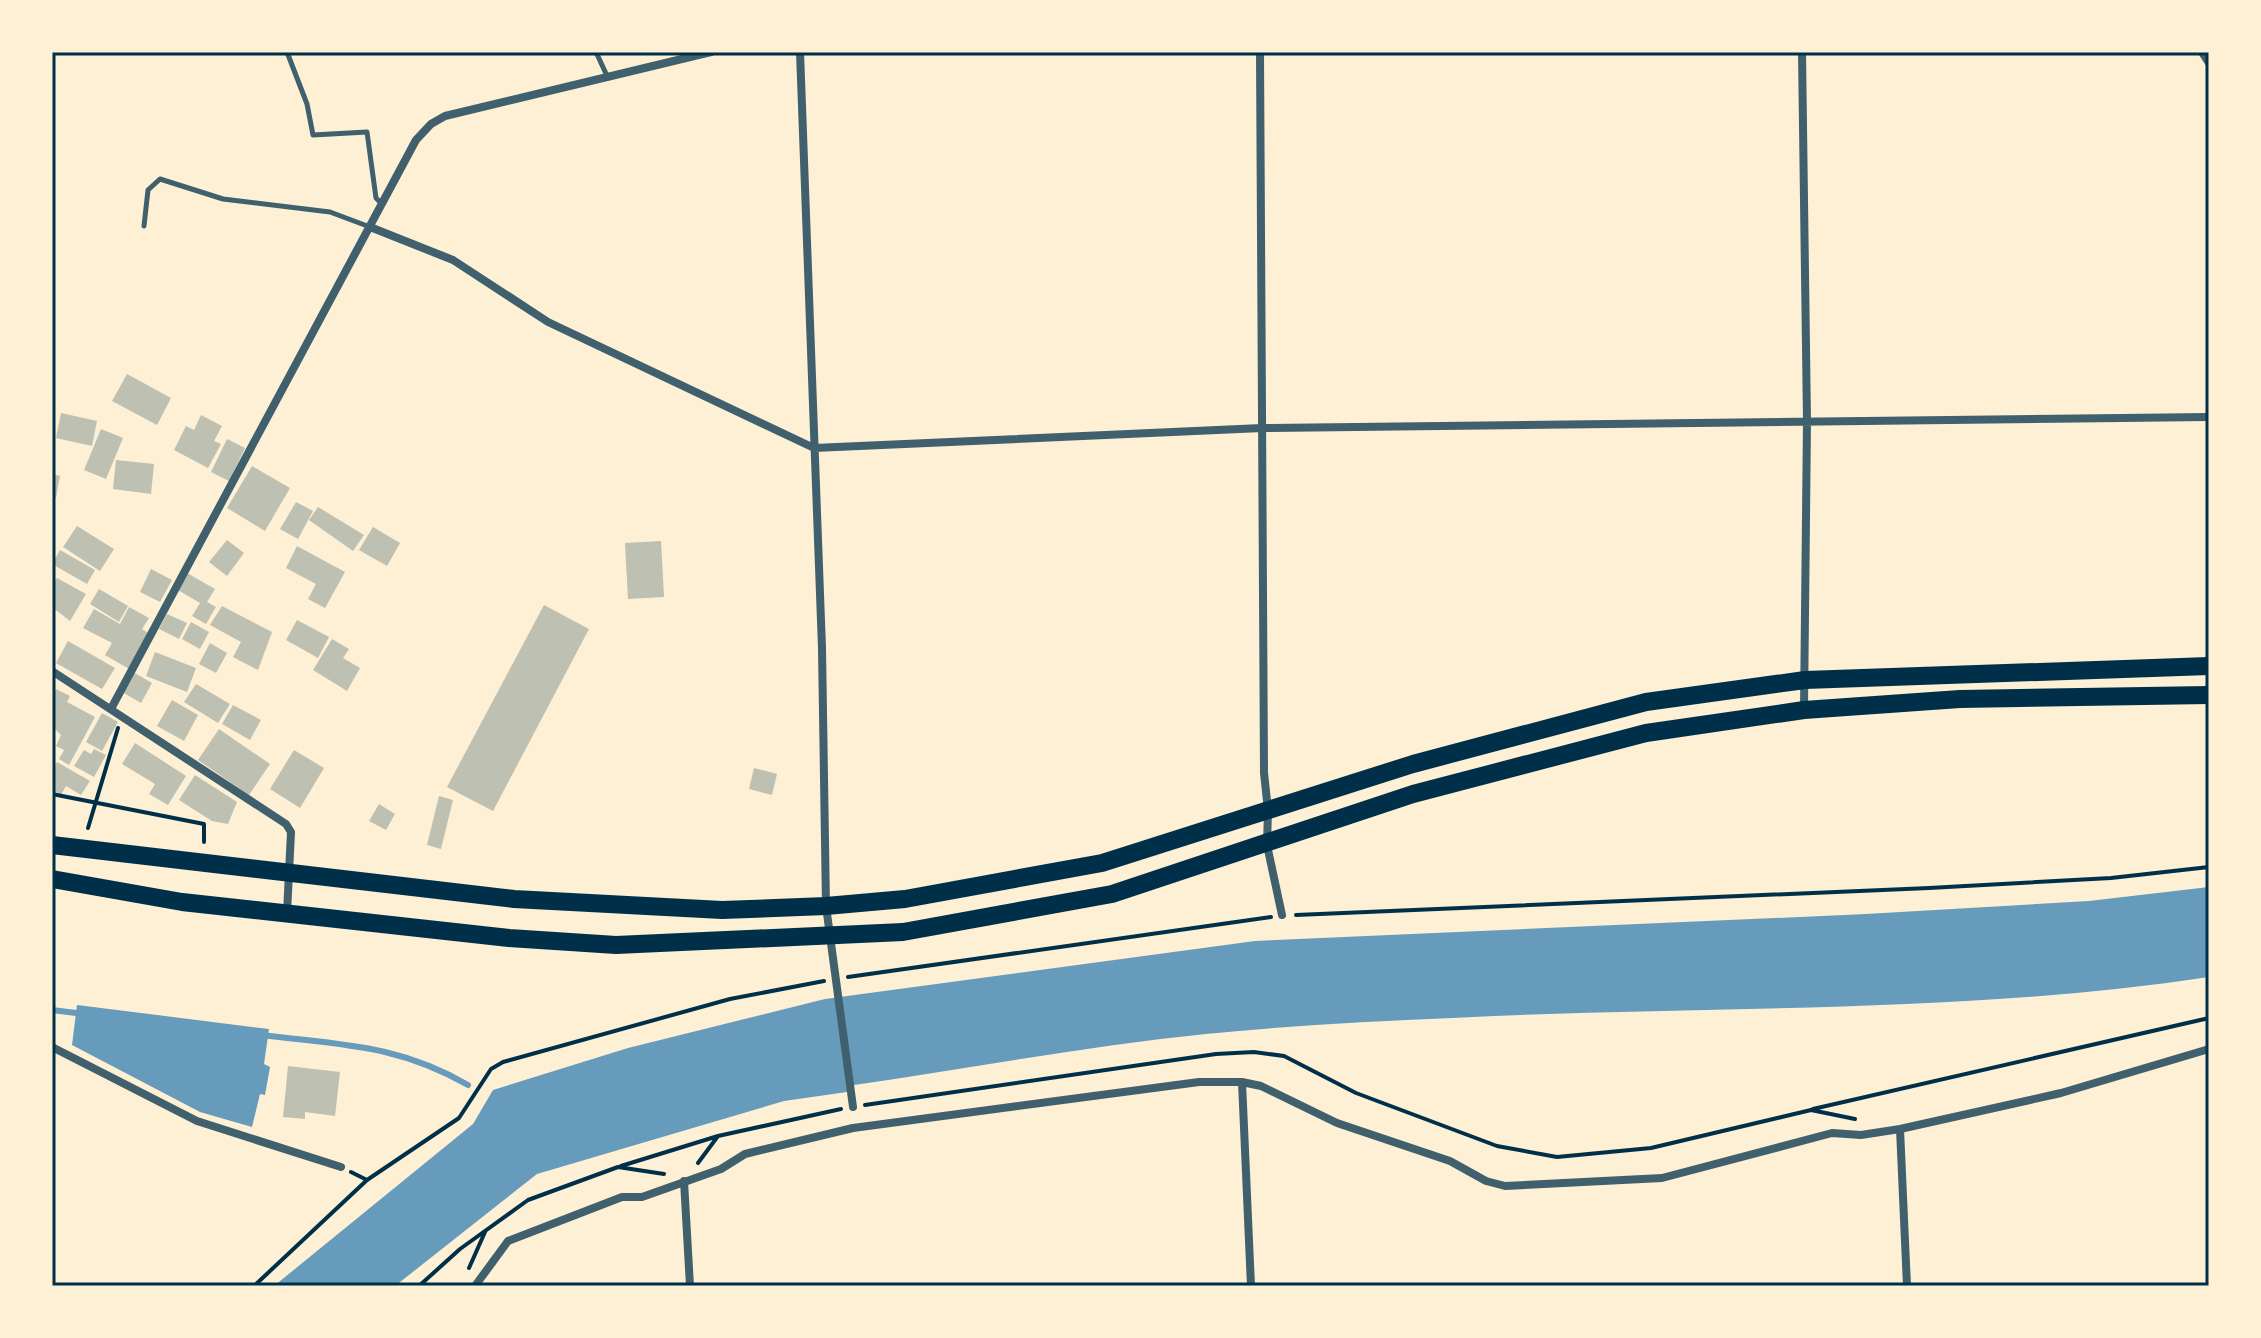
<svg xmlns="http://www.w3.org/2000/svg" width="2261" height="1338" font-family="'Fira Sans Condensed',sans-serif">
<rect width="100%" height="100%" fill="#fdf0d5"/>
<path fill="#669bbc" d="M 2209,887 L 2209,977 C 1958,1015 1705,1005 1452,1018 C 1370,1021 1288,1026 1206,1034 C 1089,1046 971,1068 854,1085 L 847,1092 L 784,1101 L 537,1174 L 395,1286 L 274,1286 L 473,1124 L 493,1090 L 628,1048 L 825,999 L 1255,941 L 1866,914 L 2089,901 Z
M 77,1005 L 269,1029 L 264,1064 L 270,1067 L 265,1095 L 260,1094 L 252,1127 L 200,1112 L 72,1045 Z"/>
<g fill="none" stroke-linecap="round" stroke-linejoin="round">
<path stroke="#669bbc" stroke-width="6" d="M 52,1010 L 84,1014
M 262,1035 C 341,1045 397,1044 468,1085"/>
</g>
<path fill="#bec0b2" d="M 127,374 L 171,398 L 157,425 L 112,401 Z
M 61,413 L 97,421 L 92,446 L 56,438 Z
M 201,415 L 222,426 L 214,441 L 221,444 L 208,468 L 174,450 L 186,426 L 194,430 Z
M 101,429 L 123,438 L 106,479 L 84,470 Z
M 227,439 L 245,448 L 229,481 L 211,472 Z
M 116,460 L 154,464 L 151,494 L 113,489 Z
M 252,466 L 290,488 L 265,531 L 227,508 Z
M 52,474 L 60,476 L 56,498 L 52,497 Z
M 296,502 L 313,511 L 298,539 L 280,529 Z
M 318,507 L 364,535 L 353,551 L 309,520 Z
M 77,526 L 114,549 L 100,571 L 63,547 Z
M 373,527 L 400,543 L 387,566 L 359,550 Z
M 227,540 L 244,553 L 227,576 L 209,562 Z
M 661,541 L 664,597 L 628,599 L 625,543 Z
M 297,546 L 345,572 L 325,608 L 308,599 L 316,584 L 286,568 Z
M 60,550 L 95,570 L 87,584 L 52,564 Z
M 151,569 L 172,580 L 160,602 L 140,592 Z
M 187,573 L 215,589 L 207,602 L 216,607 L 206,624 L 192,616 L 200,603 L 178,590 Z
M 57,578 L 86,594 L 70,621 L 52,607 L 52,585 Z
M 99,589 L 128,606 L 119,622 L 90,604 Z
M 544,605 L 589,629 L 493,811 L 447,787 Z
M 222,606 L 272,632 L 258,670 L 233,657 L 241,642 L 210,625 Z
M 129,607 L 149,618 L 142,629 L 148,633 L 129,669 L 105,655 L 112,643 L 83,628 L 94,609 L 120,624 Z
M 167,614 L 187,623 L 179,639 L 159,629 Z
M 297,620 L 329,637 L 318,658 L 286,640 Z
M 191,622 L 209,632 L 200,649 L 182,639 Z
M 332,639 L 349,649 L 343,658 L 360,668 L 347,691 L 313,670 Z
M 68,641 L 115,668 L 102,689 L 56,663 Z
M 210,643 L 227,653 L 216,673 L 199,664 Z
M 155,652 L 196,668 L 187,692 L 146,676 Z
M 133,672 L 152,683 L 141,703 L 122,692 Z
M 196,684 L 230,704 L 218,723 L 184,702 Z
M 56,689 L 70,696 L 67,702 L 95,717 L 69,765 L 59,759 L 64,750 L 56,746 L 61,735 L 52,726 L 52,697 Z
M 172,700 L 198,715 L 184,741 L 157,726 Z
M 233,705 L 261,720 L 250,740 L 222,724 Z
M 102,713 L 118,722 L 102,751 L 86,742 Z
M 219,729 L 270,764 L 249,795 L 198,760 Z
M 135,743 L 186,776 L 168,805 L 149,794 L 155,784 L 122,764 Z
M 94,749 L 106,755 L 94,777 L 74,766 L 84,750 L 91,754 Z
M 294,750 L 324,768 L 300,808 L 270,789 Z
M 57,762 L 90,781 L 81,795 L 66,786 L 61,795 L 52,789 L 52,771 Z
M 754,768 L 777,774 L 772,795 L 749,789 Z
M 195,775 L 237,802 L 228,824 L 212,821 L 179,800 Z
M 439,796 L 453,800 L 441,849 L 427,845 Z
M 379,804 L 395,814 L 386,830 L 369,821 Z
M 288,1066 L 340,1072 L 335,1116 L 305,1112 L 305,1119 L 283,1117 Z"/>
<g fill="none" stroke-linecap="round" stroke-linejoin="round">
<path stroke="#003049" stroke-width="4" d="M 52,794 L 204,824 L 204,842
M 88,828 L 118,728
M 1296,915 L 1929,888 L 2111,878 L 2209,867
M 848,977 L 1271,917
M 865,1105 L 1216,1054 L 1254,1052 L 1284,1056 L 1356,1093 L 1497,1146 L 1557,1157 L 1651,1148 L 1811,1110 L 1855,1119
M 1813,1109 L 2209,1018
M 698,1163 L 718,1136 L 841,1109
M 621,1166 L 718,1136
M 351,1172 L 367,1180
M 469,1268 L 485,1232
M 254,1286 L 367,1180 L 459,1118 L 491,1069 L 503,1062 L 730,999 L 824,981
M 419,1286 L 460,1249 L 528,1200 L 618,1167 L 664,1174"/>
<path stroke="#3f606c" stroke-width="5" d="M 287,52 L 307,104 L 313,135 L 367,132 L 376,198 L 381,203
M 596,52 L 608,78
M 144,226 L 148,190 L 160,179 L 223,199 L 330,212 L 370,227"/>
<path stroke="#3f606c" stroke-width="8" d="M 800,52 L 822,648 L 826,906 L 853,1107
M 1260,52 L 1264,773 L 1268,810 L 1267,845 L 1282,915
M 1802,52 L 1807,421 L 1804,710
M 2202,52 L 2209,63
M 370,227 L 453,260 L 548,322 L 814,448 L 1262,428 L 2209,417
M 52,671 L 286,824 L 291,832 L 287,913
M 112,707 L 416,140 L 431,124 L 445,116 L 711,52
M 52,1047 L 197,1121 L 341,1167
M 1242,1082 L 1251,1286
M 1900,1129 L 1907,1286
M 684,1181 L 690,1286
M 475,1286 L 508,1241 L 622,1197 L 642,1197 L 721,1169 L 745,1154 L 853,1128 L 1199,1082 L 1242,1082 L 1261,1086 L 1337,1123 L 1450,1161 L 1486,1181 L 1505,1186 L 1662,1178 L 1832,1133 L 1861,1135 L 1900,1129 L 2061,1093 L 2209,1049"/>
<path stroke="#003049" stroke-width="18" d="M 52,845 L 514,899 L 722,910 L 826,906 L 905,899 L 1102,863 L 1413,764 L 1646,702 L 1805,680 L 2209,666
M 52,879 L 182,902 L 509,938 L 616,945 L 903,932 L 1112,894 L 1413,794 L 1646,733 L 1804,710 L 1960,699 L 2209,695"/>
</g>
<rect width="2261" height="1338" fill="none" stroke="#fdf0d5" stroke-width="108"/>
<rect x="54" y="54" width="2153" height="1230" fill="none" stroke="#003049" stroke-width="3"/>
</svg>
